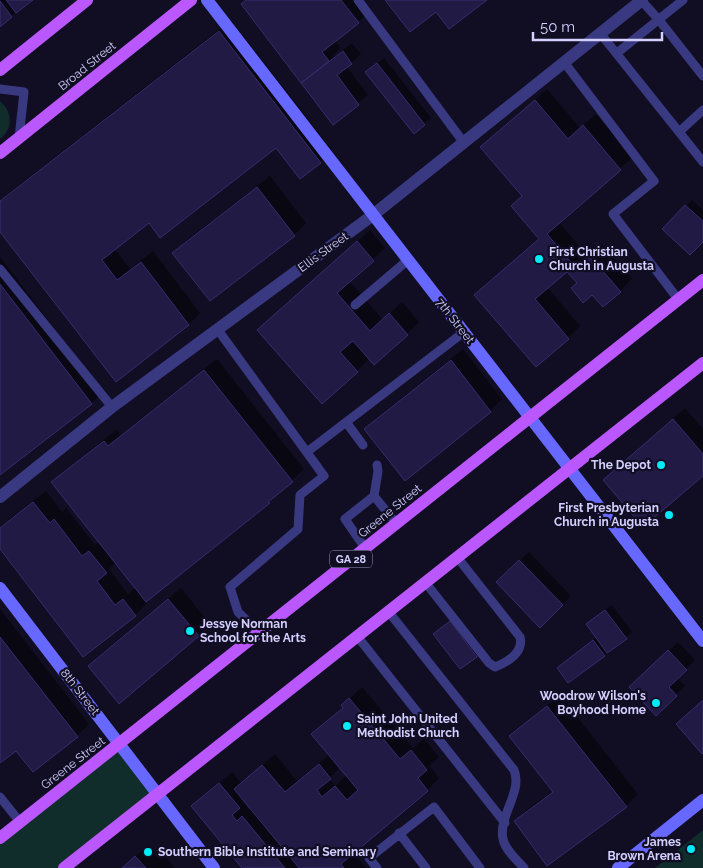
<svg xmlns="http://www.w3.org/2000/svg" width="703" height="868" font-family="Raleway,sans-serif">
<rect width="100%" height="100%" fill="#110e23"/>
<path fill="#112d2b" d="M 0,101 C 13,112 13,129 0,139 Z
M 119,743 L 157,794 L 64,868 L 0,868 L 0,838 Z
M 703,830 L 703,868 L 655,868 Z"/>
<path fill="#0007" fill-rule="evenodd" d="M 0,0 L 31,0 L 0,25 Z
M 247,0 L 362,0 L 370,10 L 358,22 L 335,40 L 340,48 L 333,56 L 334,57 L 352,43 L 361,54 L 347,67 L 368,95 L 334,123 L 301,81 Z
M 231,20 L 332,150 L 320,162 L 276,146 L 149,221 L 114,248 L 130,269 L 153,251 L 200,313 L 189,324 L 0,230 L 0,200 Z
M 384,58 L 431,118 L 414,132 L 373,67 Z
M 547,89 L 580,128 L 596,114 L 633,157 L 559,222 L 588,256 L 602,244 L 632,279 L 620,291 L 593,294 L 578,282 L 567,270 L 547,287 L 580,326 L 568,338 L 476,295 L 540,238 L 523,195 L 482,147 Z
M 270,176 L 306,223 L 294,235 L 174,253 L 186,241 Z
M 692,200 L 703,210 L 703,240 L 664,229 Z
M 370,230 L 385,248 L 349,281 L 383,320 L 402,302 L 419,322 L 407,334 L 374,363 L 370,358 L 357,371 L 259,330 Z
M 0,257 L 103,392 L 91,404 L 0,474 Z
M 463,349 L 502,399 L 490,411 L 405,479 L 366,429 L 378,417 Z
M 217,359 L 304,469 L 269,502 L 145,601 L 147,603 L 135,615 L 84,655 L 0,547 L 0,527 L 46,491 L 62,512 L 66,508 L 95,545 L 100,541 L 53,482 L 65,471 L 116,430 L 121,435 ZM 116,562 L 136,587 L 128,594 L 109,569 Z
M 685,408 L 703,429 L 703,474 L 604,480 Z
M 529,552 L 571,596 L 540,626 L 497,582 Z
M 181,588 L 210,624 L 198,636 L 89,666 L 101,654 Z
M 612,605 L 632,632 L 604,655 L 558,668 L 597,637 L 593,619 Z
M 0,609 L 89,724 L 77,736 L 33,771 L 16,749 L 0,762 Z
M 456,616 L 482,650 L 476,656 L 441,628 Z
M 678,642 L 695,660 L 677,678 L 685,686 L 656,714 L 640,678 Z
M 362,687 L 413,748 L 424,739 L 439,757 L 429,766 L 439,778 L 427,790 L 353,852 L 366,868 L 244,868 L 193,806 L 232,772 L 241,783 L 275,754 L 297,781 L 330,754 L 313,734 L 344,707 L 342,705 ZM 341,767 L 347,775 L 335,786 L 329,778 ZM 243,799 L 251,808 L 249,810 L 242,800 Z
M 560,695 L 638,794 L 626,806 L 548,864 L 515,821 L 527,809 L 554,790 L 511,736 L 523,725 Z
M 148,845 L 160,859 L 164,855 L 175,868 L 123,868 Z"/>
<path fill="#211a44" stroke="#372c70" d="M 6,0 L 33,0 L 16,13 Z
M 246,0 L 341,0 L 359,23 L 322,52 L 329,61 L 301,83 L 241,4 Z
M 385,0 L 487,0 L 449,29 L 436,12 L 410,32 Z
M 0,1 L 12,17 L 0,27 Z
M 219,31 L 321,163 L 300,179 L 276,148 L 160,238 L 149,223 L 102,260 L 117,280 L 141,262 L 189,325 L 116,382 L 0,232 L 0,201 Z
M 343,51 L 352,64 L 337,75 L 359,105 L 333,125 L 301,83 Z
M 377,63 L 425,125 L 414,134 L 365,72 Z
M 535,100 L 568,139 L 583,125 L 621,170 L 547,234 L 575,267 L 589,255 L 621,292 L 603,307 L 592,295 L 583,303 L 571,288 L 577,283 L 567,272 L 535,299 L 569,339 L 536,367 L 474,295 L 539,239 L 511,206 L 522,196 L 480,147 Z
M 257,187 L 295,236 L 210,301 L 172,253 Z
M 685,205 L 703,221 L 703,242 L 690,255 L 662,229 Z
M 357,241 L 374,261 L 337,293 L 370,331 L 389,313 L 408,335 L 374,365 L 353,341 L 340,352 L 358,372 L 322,404 L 257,330 Z
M 0,284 L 92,404 L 0,475 Z
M 451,360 L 491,412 L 405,481 L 364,429 Z
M 204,370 L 293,482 L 268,502 L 270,503 L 146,602 L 51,482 L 104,441 L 108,446 Z
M 673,419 L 703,454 L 703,476 L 643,527 L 603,480 Z
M 33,502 L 50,523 L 54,519 L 82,556 L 89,551 L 107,573 L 97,581 L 115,605 L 123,599 L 136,616 L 83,657 L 0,549 L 0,528 Z
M 519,560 L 563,605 L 540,628 L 496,582 Z
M 168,599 L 199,636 L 119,704 L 88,666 Z
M 605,610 L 627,639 L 607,653 L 586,624 Z
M 450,621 L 477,657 L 460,669 L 433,634 Z
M 0,637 L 78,737 L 33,772 L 16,751 L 0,763 Z
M 593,640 L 605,656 L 568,683 L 557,668 Z
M 668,650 L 687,670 L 669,687 L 677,696 L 656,716 L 629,687 Z
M 349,698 L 400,759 L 411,750 L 427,770 L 418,778 L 428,791 L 341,864 L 344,868 L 299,868 L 234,789 L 262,765 L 285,792 L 319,764 L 331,779 L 317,790 L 322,797 L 335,786 L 347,800 L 358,790 L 311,734 L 343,708 L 341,705 Z
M 703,700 L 703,753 L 702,754 L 676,724 Z
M 547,706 L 627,807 L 547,866 L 514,821 L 553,792 L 509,736 Z
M 219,783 L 240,808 L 232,815 L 237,821 L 242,816 L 285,868 L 242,868 L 191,806 Z
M 135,856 L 146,868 L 122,868 Z"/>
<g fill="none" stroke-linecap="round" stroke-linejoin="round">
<path stroke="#393982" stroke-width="9" d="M 358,0 L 464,143
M 641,0 L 659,20 L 703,76
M 600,33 L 703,162
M 617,53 L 683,0
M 564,62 L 654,181 L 613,214 L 678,299
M 0,89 L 24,92 L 19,138
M 679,132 L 703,110
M 0,269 L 112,407
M 355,305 L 408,260
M 218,330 L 324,476 L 300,495 L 298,529 L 230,587 L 238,612 L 259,632
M 346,422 L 363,445
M 307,452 L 464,332
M 374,496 L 396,523
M 365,548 L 345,519 L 374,496 L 378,471 L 377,465
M 425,582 L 489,663 L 495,667 C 508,662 524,652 520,637 L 457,557
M 388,611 L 514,770 C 523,792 498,816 503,839 C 505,850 517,860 524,868
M 357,636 L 505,823
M 0,797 L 20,822
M 399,833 L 426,868
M 377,868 L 369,858 L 434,807 L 480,868"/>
<path stroke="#393982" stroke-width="12" d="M 0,497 L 112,407 L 373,215 L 642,0"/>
<path stroke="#6768ff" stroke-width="12" d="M 207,0 L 703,641
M 0,588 L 214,868
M 618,868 L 703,800"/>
<path stroke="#ba57ff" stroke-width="12" d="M 0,70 L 87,0
M 0,153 L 191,0
M 0,838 L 703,280
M 64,868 L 703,363"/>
</g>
<g fill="#00eafa" stroke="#110e23" stroke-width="2">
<circle cx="539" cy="259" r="5"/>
<circle cx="661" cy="465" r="5"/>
<circle cx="669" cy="515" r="5"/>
<circle cx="190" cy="631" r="5"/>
<circle cx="656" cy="703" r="5"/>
<circle cx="347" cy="726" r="5"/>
<circle cx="691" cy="849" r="5"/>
<circle cx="148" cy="852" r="5"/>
</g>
<g text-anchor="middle" stroke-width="4.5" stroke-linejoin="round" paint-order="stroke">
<rect fill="#110e23" stroke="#9996bd" stroke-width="1" x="330" y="550.5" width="42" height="17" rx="4"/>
<g font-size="11" font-weight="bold" fill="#d3d0ff">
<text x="351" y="563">GA 28</text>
</g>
<g font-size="12" fill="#d3d0ff" stroke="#110e23">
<text transform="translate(87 66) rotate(-39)" y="4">Broad Street</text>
<text transform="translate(323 252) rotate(-36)" y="4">Ellis Street</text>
<text transform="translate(455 321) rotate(52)" y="4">7th Street</text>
<text transform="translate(390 511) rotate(-39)" y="4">Greene Street</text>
<text transform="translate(80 692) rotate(52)" y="4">8th Street</text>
<text transform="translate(73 763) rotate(-38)" y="4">Greene Street</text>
</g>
<g font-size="12" font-weight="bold" fill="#d3d0ff" stroke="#110e23" text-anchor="start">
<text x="549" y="256">First Christian<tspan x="549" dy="14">Church in Augusta</tspan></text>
<text x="651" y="469" text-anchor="end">The Depot</text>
<text x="659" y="512" text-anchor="end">First Presbyterian<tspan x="659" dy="14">Church in Augusta</tspan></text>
<text x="200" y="628">Jessye Norman<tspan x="200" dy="14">School for the Arts</tspan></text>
<text x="646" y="700" text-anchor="end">Woodrow Wilson's<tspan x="646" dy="14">Boyhood Home</tspan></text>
<text x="357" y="723">Saint John United<tspan x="357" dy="14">Methodist Church</tspan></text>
<text x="681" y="846" text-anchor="end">James<tspan x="681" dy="14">Brown Arena</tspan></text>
<text x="158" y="856">Southern Bible Institute and Seminary</text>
</g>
</g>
<path d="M533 32v8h129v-8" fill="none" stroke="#d3d0ff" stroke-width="2.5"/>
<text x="540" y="32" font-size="15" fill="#d3d0ff" stroke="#110e23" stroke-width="4" paint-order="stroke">50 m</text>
</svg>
